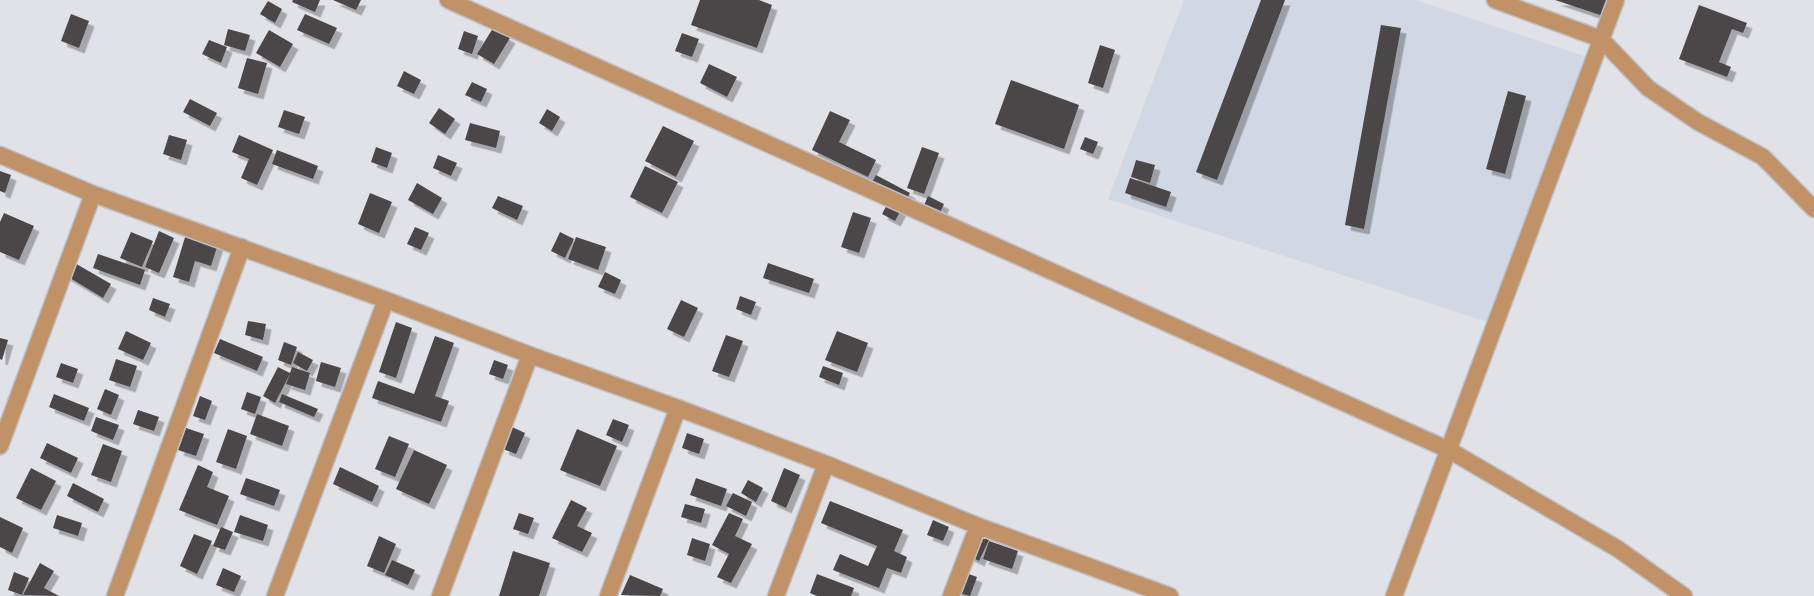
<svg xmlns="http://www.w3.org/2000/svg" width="1814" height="596" font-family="'Work Sans',sans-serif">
<defs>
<filter id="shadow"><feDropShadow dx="5.5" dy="5.5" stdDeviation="0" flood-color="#0004"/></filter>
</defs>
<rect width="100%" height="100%" fill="#e0e2e8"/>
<path fill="#d2d7e4" d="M 1184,0 L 1415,0 L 1587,57 L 1494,324 L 1108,199 Z"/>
<path fill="#4c4749" filter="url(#shadow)" d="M 293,0 L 320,0 L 315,12 L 292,2 Z
M 333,0 L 361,0 L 356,10 Z
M 700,0 L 759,0 L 772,5 L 757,48 L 691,25 Z
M 1261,0 L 1285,0 L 1217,180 L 1196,172 Z
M 1555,0 L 1611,0 L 1606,17 Z
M 268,1 L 282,9 L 275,23 L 260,14 Z
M 1699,5 L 1747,23 L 1743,33 L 1732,29 L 1719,62 L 1731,67 L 1727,77 L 1679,59 Z
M 71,14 L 89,21 L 79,48 L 61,41 Z
M 305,14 L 337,28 L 329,44 L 297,30 Z
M 1381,25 L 1401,28 L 1364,229 L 1345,225 Z
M 493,28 L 510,38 L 494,64 L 477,54 Z
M 228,29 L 250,35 L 245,51 L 224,45 Z
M 269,30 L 293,44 L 280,67 L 256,53 Z
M 464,31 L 478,36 L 472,54 L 458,49 Z
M 682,33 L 699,39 L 692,57 L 675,51 Z
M 209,40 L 227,47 L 221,63 L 202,54 Z
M 1100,45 L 1115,50 L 1103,88 L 1088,83 Z
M 247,58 L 267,63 L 258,94 L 238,88 Z
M 709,64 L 737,77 L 727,97 L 700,83 Z
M 404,71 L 421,80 L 414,94 L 397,86 Z
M 1011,80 L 1079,105 L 1064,149 L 995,124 Z
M 472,82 L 487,89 L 481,102 L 465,95 Z
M 1508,91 L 1526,96 L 1505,174 L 1486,169 Z
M 190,99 L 217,113 L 210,126 L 183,112 Z
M 439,108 L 455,119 L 445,134 L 429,123 Z
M 547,109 L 560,117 L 552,131 L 539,123 Z
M 284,110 L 305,117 L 299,134 L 278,127 Z
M 830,111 L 850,120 L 839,142 L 876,160 L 868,177 L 812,150 Z
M 470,123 L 500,131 L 496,148 L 465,140 Z
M 663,126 L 694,141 L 676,177 L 645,161 Z
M 169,135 L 187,140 L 181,160 L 163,154 Z
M 239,135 L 273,150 L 257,185 L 241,178 L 249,159 L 232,152 Z
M 1085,137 L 1098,142 L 1093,154 L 1080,149 Z
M 376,147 L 392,153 L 387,168 L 371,162 Z
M 922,147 L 939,153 L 924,194 L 907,188 Z
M 277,150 L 318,166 L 313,179 L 272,164 Z
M 438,155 L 457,163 L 451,176 L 433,168 Z
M 1136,160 L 1155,165 L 1150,183 L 1131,177 Z
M 645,166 L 678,182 L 662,213 L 630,197 Z
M 0,171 L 11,175 L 5,193 L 0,191 Z
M 876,175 L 910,193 L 895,221 L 882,214 L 889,201 L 868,190 Z
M 1130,178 L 1171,192 L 1166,207 L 1125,193 Z
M 417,183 L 442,198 L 433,214 L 408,200 Z
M 370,193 L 392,202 L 379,233 L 358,224 Z
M 498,196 L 523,206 L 517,220 L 492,208 Z
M 928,196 L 944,204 L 938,217 L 922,210 Z
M 853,212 L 871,218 L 859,253 L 841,247 Z
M 4,213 L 34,226 L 19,260 L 0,252 L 0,222 Z
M 415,227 L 429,233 L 421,250 L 407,244 Z
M 159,231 L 174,238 L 159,273 L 145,267 Z
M 131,232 L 153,241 L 142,267 L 120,258 Z
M 560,232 L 574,239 L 565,258 L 551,251 Z
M 186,234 L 218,244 L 211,266 L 195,261 L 189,282 L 173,277 Z
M 576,237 L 606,247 L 598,270 L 568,259 Z
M 98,254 L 145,270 L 140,285 L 93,268 Z
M 73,262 L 111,284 L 103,298 L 65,275 Z
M 768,263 L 814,279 L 809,293 L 763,278 Z
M 605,272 L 621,280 L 615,294 L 598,287 Z
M 740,296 L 756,302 L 751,315 L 736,309 Z
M 153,298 L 170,304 L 165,317 L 149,310 Z
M 681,300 L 698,308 L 684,337 L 667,329 Z
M 248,321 L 266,324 L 263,340 L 245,335 Z
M 396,322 L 412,328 L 396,378 L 379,372 Z
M 126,331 L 151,343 L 143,360 L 118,349 Z
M 837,331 L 868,343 L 857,372 L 825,360 Z
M 726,335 L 743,341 L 729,377 L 712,371 Z
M 435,336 L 454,343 L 435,396 L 449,401 L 441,422 L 372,398 L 378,381 L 414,394 Z
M 0,338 L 8,340 L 2,360 L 0,359 Z
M 220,339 L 263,357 L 257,371 L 214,353 Z
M 284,342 L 297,347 L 291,365 L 278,360 Z
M 298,352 L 313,360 L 307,371 L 293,363 Z
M 116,359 L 137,366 L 130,387 L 109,380 Z
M 494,360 L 508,365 L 503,379 L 489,374 Z
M 321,362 L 341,368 L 335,387 L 316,381 Z
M 61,363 L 78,369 L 73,383 L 56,377 Z
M 823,366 L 843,373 L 839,385 L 819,377 Z
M 278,367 L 290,373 L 292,367 L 310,373 L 305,390 L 286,384 L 290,374 L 275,403 L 263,396 Z
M 105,389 L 119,395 L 111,415 L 97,409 Z
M 247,392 L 261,397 L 255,414 L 241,409 Z
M 54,394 L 89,408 L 84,421 L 49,407 Z
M 282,394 L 318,409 L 314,417 L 279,402 Z
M 200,396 L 212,401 L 205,420 L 193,416 Z
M 138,410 L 159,417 L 154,431 L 133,424 Z
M 257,414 L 289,426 L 282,446 L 250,434 Z
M 96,417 L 119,425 L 113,440 L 91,431 Z
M 613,419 L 629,425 L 622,442 L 606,435 Z
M 512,427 L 525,433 L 516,454 L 503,449 Z
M 186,428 L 204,434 L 196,456 L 178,450 Z
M 228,429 L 247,436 L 236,469 L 216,462 Z
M 577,429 L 617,446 L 600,486 L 560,470 Z
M 687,433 L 704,439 L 699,454 L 682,448 Z
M 389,436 L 409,444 L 395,477 L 375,469 Z
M 47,443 L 78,458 L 71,473 L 40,458 Z
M 103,444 L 122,451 L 111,482 L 91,475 Z
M 414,450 L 447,465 L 429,504 L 396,489 Z
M 198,465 L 213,472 L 207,487 L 229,496 L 217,525 L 179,510 Z
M 340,467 L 379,486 L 372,502 L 333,484 Z
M 31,468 L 56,481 L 41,510 L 16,498 Z
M 784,468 L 800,475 L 786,508 L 771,501 Z
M 246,478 L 280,490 L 274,506 L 240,494 Z
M 696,478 L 727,489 L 721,506 L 690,495 Z
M 748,480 L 763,488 L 756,502 L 741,493 Z
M 73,483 L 104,499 L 98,512 L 67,496 Z
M 733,493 L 752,502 L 746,516 L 726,506 Z
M 571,500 L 587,508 L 577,526 L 592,533 L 582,552 L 552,538 Z
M 830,501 L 903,530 L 894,551 L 907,557 L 901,573 L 887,568 L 879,588 L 833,570 L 840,554 L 868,566 L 877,546 L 821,523 Z
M 685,504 L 705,509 L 701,523 L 681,517 Z
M 519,513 L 534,518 L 528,534 L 513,529 Z
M 729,513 L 743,519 L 735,536 L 752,544 L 731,583 L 717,577 L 729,554 L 712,545 Z
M 57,515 L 82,523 L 78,536 L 53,528 Z
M 240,515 L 268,525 L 263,541 L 234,532 Z
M 0,517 L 23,528 L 12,553 L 0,547 Z
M 933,520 L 949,527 L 943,541 L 927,535 Z
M 221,527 L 233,532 L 225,550 L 213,546 Z
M 194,534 L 212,541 L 197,574 L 180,566 Z
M 976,534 L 989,540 L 979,561 L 967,555 Z
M 379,536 L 396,544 L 384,573 L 367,566 Z
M 692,538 L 710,544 L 705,561 L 687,555 Z
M 989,541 L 1018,551 L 1012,569 L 983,559 Z
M 513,551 L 550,563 L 539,596 L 499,596 Z
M 392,560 L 415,570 L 408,585 L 385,575 Z
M 40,563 L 54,571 L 44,588 L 59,596 L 23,595 Z
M 223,568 L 241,576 L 234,592 L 216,585 Z
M 14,572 L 29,578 L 22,595 L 8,590 Z
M 963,572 L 977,577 L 970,596 L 954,592 Z
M 817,574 L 854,588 L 851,596 L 817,596 L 810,593 Z
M 630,575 L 663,589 L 660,596 L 621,595 Z"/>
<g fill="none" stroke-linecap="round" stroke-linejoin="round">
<g stroke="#bebfc5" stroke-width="19">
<path id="minor" d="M 448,0 L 1449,450 L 1618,549 L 1684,596
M 1495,0 L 1601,39 L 1648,88 L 1698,122 L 1763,157 L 1814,209
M 0,155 L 93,194 L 386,300 L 530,355 L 678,408 L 826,464 L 978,526 L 1170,596
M 0,446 L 93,194
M 115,596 L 242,247
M 275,596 L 386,300
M 440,596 L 530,355
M 608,596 L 678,408
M 776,596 L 826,464
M 951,596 L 978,526
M 1394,596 L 1616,0"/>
</g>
<use href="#minor" stroke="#c19267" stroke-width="16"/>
</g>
</svg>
